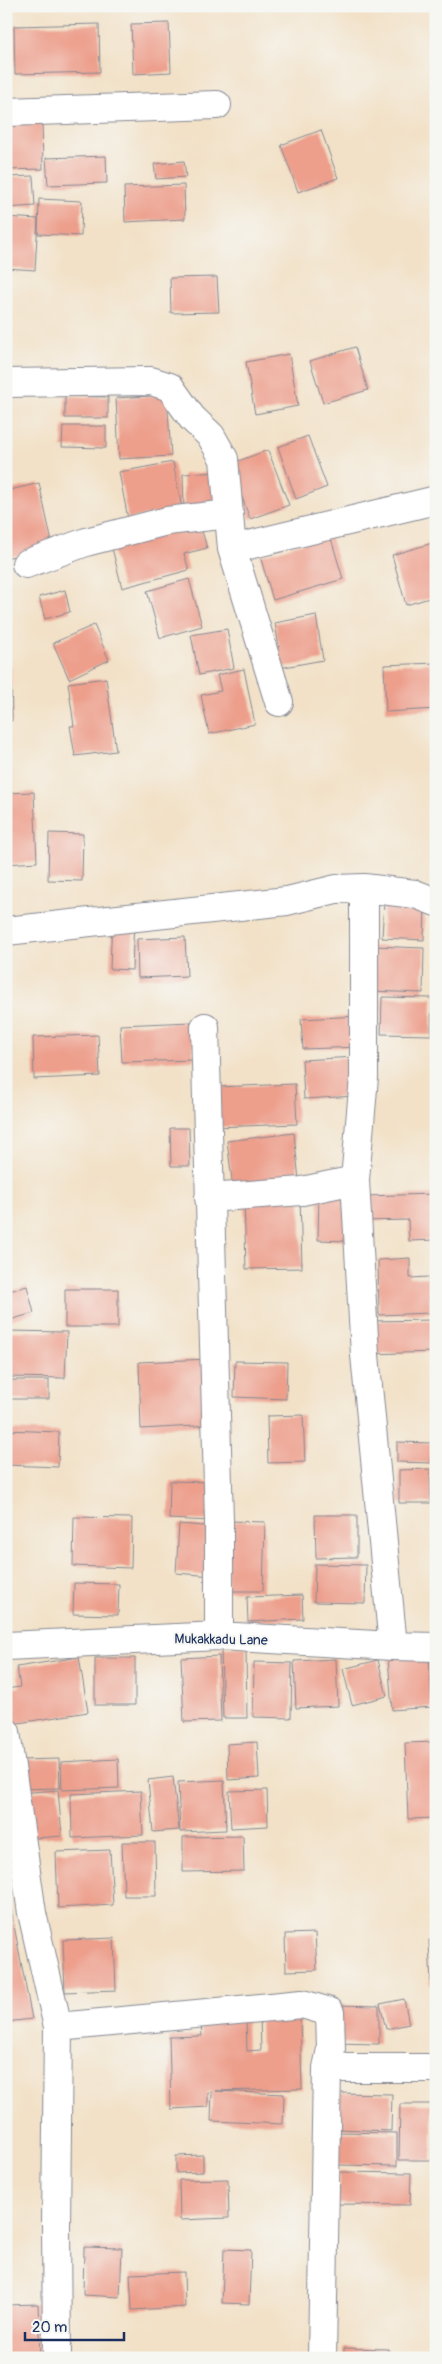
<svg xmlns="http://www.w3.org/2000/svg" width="442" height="2364" font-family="Pangolin,sans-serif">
<rect width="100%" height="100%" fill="#f6f6f2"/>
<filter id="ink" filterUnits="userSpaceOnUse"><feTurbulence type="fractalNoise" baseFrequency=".02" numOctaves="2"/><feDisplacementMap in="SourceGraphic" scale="10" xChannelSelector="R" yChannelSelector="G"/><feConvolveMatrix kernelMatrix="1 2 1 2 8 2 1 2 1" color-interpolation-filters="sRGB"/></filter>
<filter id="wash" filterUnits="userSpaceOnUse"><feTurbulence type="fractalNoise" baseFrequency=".0096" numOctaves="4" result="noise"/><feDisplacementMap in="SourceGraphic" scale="20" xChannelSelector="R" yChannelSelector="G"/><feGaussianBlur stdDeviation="1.12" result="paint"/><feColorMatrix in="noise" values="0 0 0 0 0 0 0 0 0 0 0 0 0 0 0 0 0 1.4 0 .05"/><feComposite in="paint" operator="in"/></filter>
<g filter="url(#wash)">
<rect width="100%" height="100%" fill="#f2e1c7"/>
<g id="blocks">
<path fill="#ed9f8c" d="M 169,23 L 171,72 L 133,74 L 131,24 Z
M 99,24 L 100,72 L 15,74 L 14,26 Z
M 42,117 L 43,169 L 6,170 L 6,118 Z
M 321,130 L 338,178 L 298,192 L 281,145 Z
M 106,156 L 107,183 L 48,185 L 46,158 Z
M 184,161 L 186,177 L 156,179 L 154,164 Z
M 33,176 L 35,206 L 6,208 L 6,177 Z
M 184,185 L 185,219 L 125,222 L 124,187 Z
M 39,199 L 82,201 L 81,236 L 38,234 Z
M 6,217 L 38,219 L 35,270 L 6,268 Z
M 217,277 L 219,312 L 171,313 L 170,278 Z
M 355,347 L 368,390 L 323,403 L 310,361 Z
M 289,354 L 298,406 L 255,414 L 246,362 Z
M 167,395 L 171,456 L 119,459 L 116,398 Z
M 65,396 L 108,397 L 108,418 L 65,418 Z
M 63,426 L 106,426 L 106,448 L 62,447 Z
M 308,436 L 327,487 L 296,499 L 278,447 Z
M 268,450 L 289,505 L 250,519 L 230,464 Z
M 173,462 L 182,508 L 128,519 L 119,472 Z
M 220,472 L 222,508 L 184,509 L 183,474 Z
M 39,483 L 53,547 L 6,558 L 6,491 Z
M 200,524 L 207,548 L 184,554 L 189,570 L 122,588 L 112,548 Z
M 330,535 L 343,579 L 273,600 L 260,556 Z
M 436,542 L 436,596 L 406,605 L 392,555 Z
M 189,579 L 202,626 L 160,638 L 147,591 Z
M 65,590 L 70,612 L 45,619 L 39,597 Z
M 316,615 L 323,660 L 268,670 L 264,650 L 279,647 L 275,623 Z
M 94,625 L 109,660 L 69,679 L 53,643 Z
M 227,629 L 234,668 L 199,675 L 191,635 Z
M 436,663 L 436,709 L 386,712 L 384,665 Z
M 6,667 L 11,667 L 12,721 L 6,721 Z
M 244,669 L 255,724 L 209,734 L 201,695 L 221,691 L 217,675 Z
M 106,678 L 116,751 L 75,756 L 70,726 L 74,726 L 68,683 Z
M 34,792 L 37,862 L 6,864 L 6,793 Z
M 49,833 L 83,834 L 82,881 L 48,880 Z
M 384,901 L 425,903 L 424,940 L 382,938 Z
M 112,917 L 134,919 L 132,970 L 110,969 Z
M 185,937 L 187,976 L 138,978 L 137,939 Z
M 373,946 L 424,948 L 423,993 L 371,991 Z
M 382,997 L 432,998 L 431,1035 L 381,1034 Z
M 359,1016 L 360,1047 L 303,1049 L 301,1019 Z
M 192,1022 L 194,1060 L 122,1062 L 120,1025 Z
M 98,1035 L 100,1076 L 34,1079 L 33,1037 Z
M 355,1057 L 356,1096 L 304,1099 L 302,1060 Z
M 295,1084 L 297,1124 L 216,1127 L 215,1087 Z
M 170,1128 L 189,1128 L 190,1166 L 171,1166 Z
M 294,1133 L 300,1189 L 234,1196 L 227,1141 Z
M 319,1192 L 348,1193 L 347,1241 L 318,1240 Z
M 436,1194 L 436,1240 L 409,1241 L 408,1220 L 362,1221 L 362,1196 Z
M 300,1196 L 302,1268 L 246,1269 L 244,1197 Z
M 410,1258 L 410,1278 L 429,1277 L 430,1313 L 379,1315 L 378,1260 Z
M 27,1286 L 34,1313 L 6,1321 L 6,1292 Z
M 65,1289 L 118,1289 L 118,1327 L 65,1327 Z
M 434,1320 L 435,1352 L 370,1354 L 369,1321 Z
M 6,1331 L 67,1332 L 65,1378 L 6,1377 Z
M 209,1359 L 212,1425 L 141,1429 L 139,1362 Z
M 235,1361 L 287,1362 L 286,1399 L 234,1397 Z
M 6,1380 L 49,1380 L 49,1399 L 6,1399 Z
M 303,1415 L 305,1462 L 268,1463 L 267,1416 Z
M 6,1430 L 59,1432 L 58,1467 L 6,1465 Z
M 397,1442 L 432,1443 L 431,1463 L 397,1462 Z
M 430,1469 L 431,1503 L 399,1503 L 399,1470 Z
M 170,1481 L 211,1482 L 210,1521 L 169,1519 Z
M 315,1515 L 357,1515 L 357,1557 L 316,1558 Z
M 74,1517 L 132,1518 L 131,1568 L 73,1566 Z
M 229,1521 L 265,1522 L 263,1591 L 227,1591 Z
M 179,1524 L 216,1527 L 213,1576 L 176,1573 Z
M 315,1564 L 366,1565 L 365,1603 L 314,1602 Z
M 74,1583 L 119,1584 L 118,1615 L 73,1614 Z
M 302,1595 L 303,1619 L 248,1622 L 247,1597 Z
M 246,1647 L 247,1718 L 223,1718 L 221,1648 Z
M 429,1655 L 432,1707 L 392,1710 L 388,1658 Z
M 219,1656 L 221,1721 L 184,1722 L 181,1658 Z
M 79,1657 L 88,1712 L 6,1725 L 6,1689 L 20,1687 L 17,1667 Z
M 95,1658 L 135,1658 L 135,1705 L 95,1705 Z
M 336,1659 L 338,1706 L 296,1708 L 294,1661 Z
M 378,1660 L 387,1696 L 352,1705 L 343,1669 Z
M 254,1662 L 292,1663 L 291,1718 L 253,1717 Z
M 257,1742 L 259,1778 L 228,1780 L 227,1744 Z
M 436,1742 L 436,1818 L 408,1819 L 405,1743 Z
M 59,1759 L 60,1788 L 18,1789 L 17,1760 Z
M 118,1759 L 119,1788 L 62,1790 L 61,1762 Z
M 173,1777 L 179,1830 L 153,1832 L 148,1780 Z
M 224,1780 L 226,1830 L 180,1832 L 178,1782 Z
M 58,1790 L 62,1836 L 24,1839 L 20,1793 Z
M 267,1790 L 268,1826 L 231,1828 L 229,1791 Z
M 141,1791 L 143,1835 L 72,1838 L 71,1794 Z
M 243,1836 L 244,1871 L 183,1872 L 183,1837 Z
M 122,1842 L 155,1842 L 156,1896 L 124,1896 Z
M 110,1850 L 113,1905 L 58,1908 L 56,1852 Z
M 6,1884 L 32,2019 L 6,2022 Z
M 315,1933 L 317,1970 L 286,1971 L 285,1934 Z
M 114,1938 L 116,1990 L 65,1992 L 63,1940 Z
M 429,1940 L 436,1940 L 436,1986 L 431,1986 Z
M 404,1999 L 409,2024 L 386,2029 L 380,2004 Z
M 335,2005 L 379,2006 L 379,2044 L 334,2043 Z
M 300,2016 L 302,2089 L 216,2091 L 284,2094 L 283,2124 L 211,2121 L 212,2092 L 208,2092 L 208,2107 L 171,2109 L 169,2037 L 202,2036 L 201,2020 L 246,2019 L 247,2051 L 261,2050 L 260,2017 Z
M 338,2093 L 392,2094 L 391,2131 L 337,2129 Z
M 400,2104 L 432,2104 L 432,2160 L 399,2160 Z
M 335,2132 L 397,2133 L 397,2166 L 335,2165 Z
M 203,2155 L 203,2172 L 176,2173 L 176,2156 Z
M 339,2172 L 411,2173 L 410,2205 L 338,2204 Z
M 228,2179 L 229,2218 L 180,2220 L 179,2180 Z
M 84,2247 L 122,2248 L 120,2297 L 83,2295 Z
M 224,2249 L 251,2250 L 249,2304 L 222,2303 Z
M 184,2272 L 185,2307 L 132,2310 L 130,2274 Z
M 38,2304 L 40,2358 L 6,2358 L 6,2305 Z
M 344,2348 L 388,2349 L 388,2358 L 344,2358 Z"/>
</g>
</g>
<g filter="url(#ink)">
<use href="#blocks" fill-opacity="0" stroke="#868892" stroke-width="1"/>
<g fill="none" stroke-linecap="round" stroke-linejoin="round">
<g stroke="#868892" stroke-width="30">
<path id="minor" d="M 6,112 L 217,105
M 6,383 L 151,381 L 170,387 L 192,418 L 211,436 L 224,459 L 232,549 L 279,702
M 232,549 L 436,500
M 26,564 L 86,542 L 167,521 L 229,514
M 364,888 L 364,1077 L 355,1180 L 365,1355 L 393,1646
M 6,931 L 287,901 L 336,889 L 364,888 L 415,894 L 436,902
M 205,1027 L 219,1520 L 219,1636
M 209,1198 L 302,1191 L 355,1180
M 6,1646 L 219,1636 L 393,1646 L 436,1647
M 6,1732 L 32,1913 L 58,2027 L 56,2225 L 57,2358
M 58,2027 L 302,2004 L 330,2012 L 331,2049 L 327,2068 L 322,2358
M 327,2068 L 436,2068"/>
</g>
<use href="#minor" stroke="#fff" stroke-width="28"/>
</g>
</g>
<g text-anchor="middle" stroke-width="4" stroke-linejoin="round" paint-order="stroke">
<g font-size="14" fill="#1b2f5e" stroke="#f6f6f2">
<text transform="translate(221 1639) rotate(1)" y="5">Mukakkadu Lane</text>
</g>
</g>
<rect width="442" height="2364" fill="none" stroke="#f6f6f2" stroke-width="25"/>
<path d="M25 2332v8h99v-8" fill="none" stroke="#1b2f5e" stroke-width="2.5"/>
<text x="32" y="2332" font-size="15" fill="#1b2f5e" stroke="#f6f6f2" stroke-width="4" paint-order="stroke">20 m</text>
</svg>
